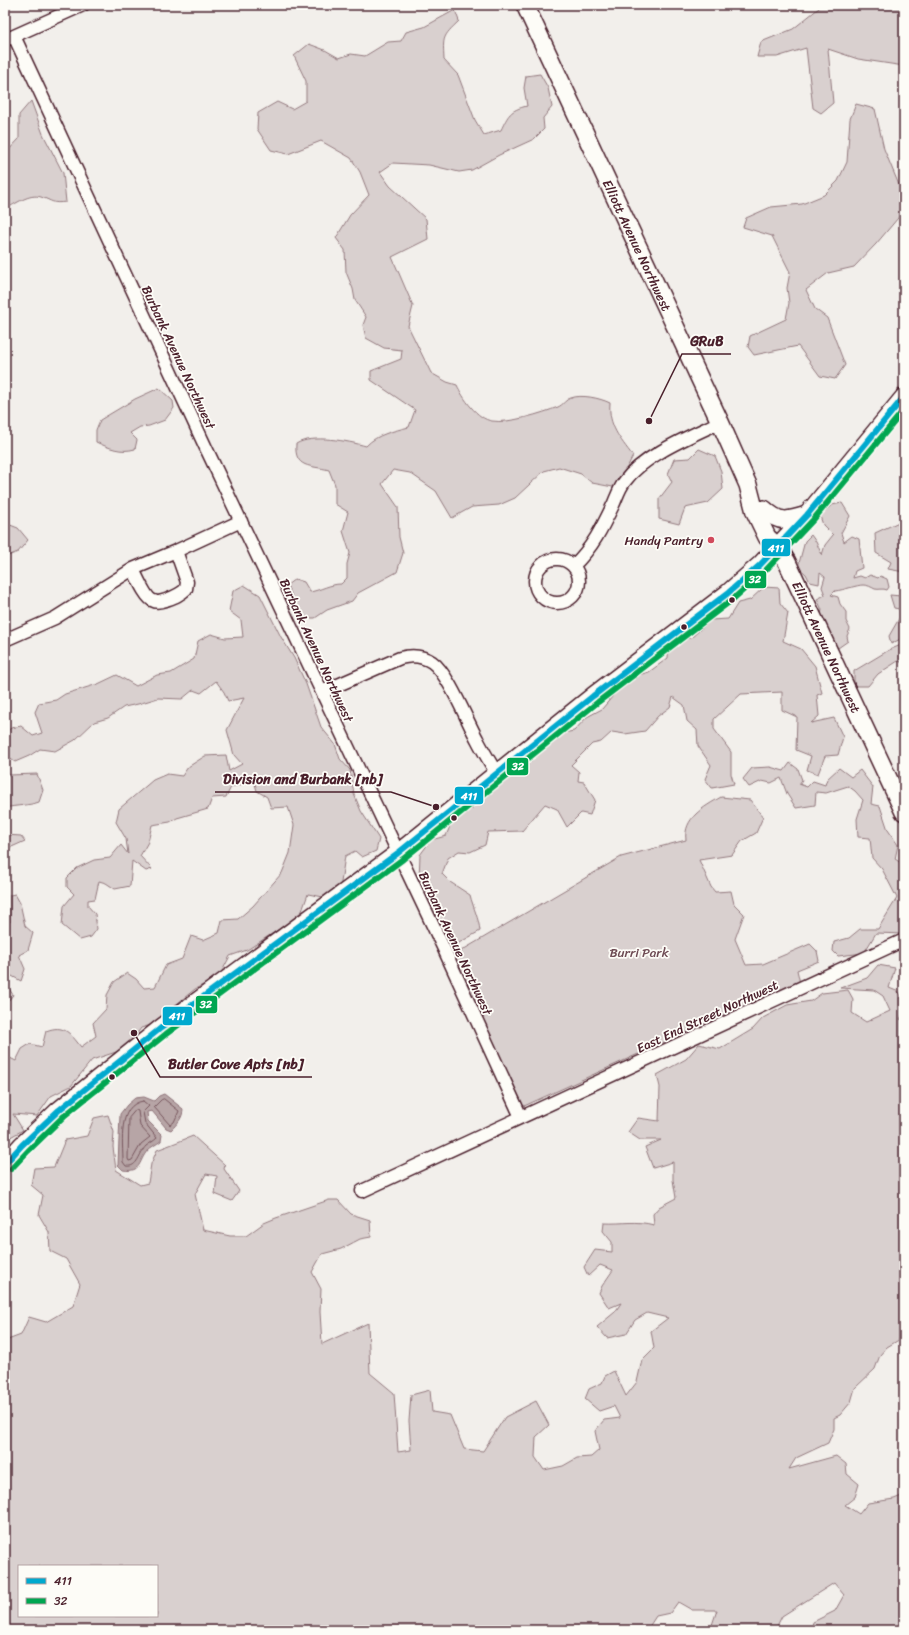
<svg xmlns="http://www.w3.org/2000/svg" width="909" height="1635" font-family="Sriracha,sans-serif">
<rect width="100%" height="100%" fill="#f2efeb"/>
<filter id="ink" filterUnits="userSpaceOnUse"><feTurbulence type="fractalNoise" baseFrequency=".025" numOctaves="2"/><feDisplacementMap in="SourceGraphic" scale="8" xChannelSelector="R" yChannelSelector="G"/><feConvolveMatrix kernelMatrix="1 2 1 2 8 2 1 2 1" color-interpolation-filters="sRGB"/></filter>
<g filter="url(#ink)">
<path fill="#d9d0cf" stroke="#92787d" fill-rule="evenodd" d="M 820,5 L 904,5 L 904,66 L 858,59 L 828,49 L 833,103 L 821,113 L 813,108 L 806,48 L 777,57 L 757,57 L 761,42 L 793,29 L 819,8 Z
M 455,10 L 459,21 C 442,37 443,37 444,60 L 458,75 L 475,120 L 484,135 L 501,130 C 508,115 510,110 527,106 L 524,88 L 526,76 L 540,74 L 548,88 L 552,107 L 543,118 L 544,129 L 534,139 L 499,155 L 472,170 L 459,172 L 429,165 L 393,163 L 380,172 L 390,186 L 426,219 L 428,239 L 392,257 L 413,306 L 408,326 L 431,373 L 447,382 L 457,385 C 463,398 477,419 492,421 C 508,424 543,413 558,407 C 563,405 566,399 571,398 C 581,394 600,398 610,403 C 608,425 620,439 633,456 L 622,477 L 613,487 L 592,483 L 581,474 L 559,467 L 544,471 L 515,498 L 499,505 L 472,507 L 452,518 L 436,491 L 410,473 L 393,470 L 382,484 L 398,507 L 399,537 L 403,553 L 397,572 L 358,593 L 352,601 L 327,610 L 315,618 L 302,618 L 292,608 L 291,594 L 287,585 L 295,579 L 304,582 L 310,592 C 321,590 330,584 341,584 L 347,578 L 347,564 L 350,553 L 343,531 L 348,512 L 335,504 L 335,485 L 329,470 C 311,465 294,469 296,444 C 312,434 348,441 366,446 C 377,434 394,431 409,427 L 415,410 L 371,380 L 371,371 L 401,359 L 402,350 L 384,348 L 366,338 L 363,325 L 366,317 L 355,300 L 353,289 L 346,272 L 345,250 L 336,238 L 350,215 L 369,195 L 360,172 L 351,158 L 321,141 L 288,154 L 271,150 L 257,129 L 258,113 L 277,102 L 292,109 L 306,101 L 306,81 L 294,56 L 309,44 L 325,50 L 339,58 L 351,54 L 365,56 L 388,42 L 401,41 L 406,32 L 424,27 Z
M 31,101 L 43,134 L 63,173 L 66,202 C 52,204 53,201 41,197 C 29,193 16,204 5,209 L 5,154 L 19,139 L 19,115 Z
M 856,104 L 875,109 L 884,149 L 904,197 L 904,207 L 898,218 L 876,244 L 854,267 L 828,273 L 806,290 L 815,309 L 827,318 L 845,365 L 835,379 L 820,376 L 798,346 L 754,355 L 748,347 L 750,336 L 786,319 L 789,303 L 787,288 L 790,272 L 772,236 L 743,227 L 746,218 L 771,207 L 802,204 L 824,195 L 838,181 L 847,162 L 850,119 Z
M 159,388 L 173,401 L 174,408 L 165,420 L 149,426 L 140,427 L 130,433 L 137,440 L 135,449 C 121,453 109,448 96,442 L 96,430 L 100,420 L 135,399 Z
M 699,449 L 715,456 L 721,471 L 723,489 L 708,503 L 685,508 L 679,524 L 659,519 L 659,499 L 672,482 L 668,474 L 674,459 L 690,458 Z
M 842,503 L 850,516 L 841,533 L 844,542 L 852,536 L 859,539 L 862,568 L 855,571 L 853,578 L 860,576 L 865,578 L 870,575 L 878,578 L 880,576 L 887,579 L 889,587 L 887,590 C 883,588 879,590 875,589 C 871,587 868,585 863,585 C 857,585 844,590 835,591 L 831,595 L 838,597 L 840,604 L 846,612 L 846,621 L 850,629 L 847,636 L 848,641 L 838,648 L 830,639 L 829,630 L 820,619 L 822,610 L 817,599 L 825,595 L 822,587 L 825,577 L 820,573 L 819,584 L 810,582 L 806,574 L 798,567 L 805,541 L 811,535 L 816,542 L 822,555 L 825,545 L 833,535 L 823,525 L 820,516 L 832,505 Z
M 901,521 L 904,523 L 904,572 L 888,569 L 891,562 L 876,553 L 875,533 Z
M 5,523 L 18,528 L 28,540 L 18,552 L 5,557 Z
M 244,585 L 260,595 L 281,637 L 294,658 L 306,684 L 321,727 L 335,744 L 340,759 L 350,770 L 354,794 L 361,811 L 379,839 L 376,851 L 362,857 L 355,851 L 345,856 L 340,889 L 323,897 L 308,894 L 302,911 L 287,924 L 247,950 L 230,956 L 219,977 L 195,989 L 151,1025 L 141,1028 L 128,1046 L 116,1052 L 92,1060 L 71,1086 L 51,1096 L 37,1116 L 13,1114 L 23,1130 L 5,1140 L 5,1048 L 8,1057 L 16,1061 L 22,1049 L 30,1044 L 42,1047 L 46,1031 C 64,1024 70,1033 81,1047 L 96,1036 L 93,1023 L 106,1009 L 107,995 L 114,982 L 127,973 L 136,979 L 144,988 L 155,987 L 166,965 L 182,959 L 191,936 L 203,940 L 219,933 L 222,920 L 238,919 L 253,906 L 282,873 L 290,853 L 294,825 L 288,807 L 271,808 L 267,797 L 257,791 L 254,780 L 244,784 L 231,787 L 226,797 L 212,798 L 208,809 L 177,818 L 170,822 L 152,825 L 148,842 L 140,856 L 152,869 L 146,871 L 132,861 L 130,886 L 115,889 L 106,883 L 99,881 L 95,899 L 88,900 L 88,906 L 95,914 L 97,929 L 91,937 L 80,940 L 62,925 L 64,906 L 74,894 L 67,887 L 67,878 L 77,868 L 94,860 L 110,858 L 121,845 L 128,854 L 126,839 L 116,822 L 119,809 L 153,780 L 167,774 L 182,776 L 188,767 L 205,756 L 226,755 L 229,771 L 242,764 L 234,755 L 227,730 L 244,698 L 228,701 L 224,692 L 216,681 L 201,693 L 193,690 L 182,699 L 158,698 L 138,704 L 124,707 L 108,718 L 94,722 L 75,740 L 55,751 L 40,749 L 29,756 L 15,762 L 5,755 L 5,733 L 11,728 L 21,726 L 33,736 L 42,733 L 35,712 L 39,703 L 56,700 L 65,694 L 98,684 L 117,675 L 136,686 L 157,675 L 171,673 L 194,659 L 198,641 L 211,634 L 225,638 L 243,637 L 241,620 L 229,611 L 233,591 Z
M 764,587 L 779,588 L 780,603 L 788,613 L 783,641 L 801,649 L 815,666 L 822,693 L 817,695 L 819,716 L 811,723 L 834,718 L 843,737 L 838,755 L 825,756 L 818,774 L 807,770 L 811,756 L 796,750 L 797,717 L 782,710 L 782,692 L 741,694 L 714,719 L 714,729 L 731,752 L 731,774 L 734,784 L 712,788 L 705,779 L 711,765 L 698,746 L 697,730 L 687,721 L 684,705 L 673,697 L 670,707 L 658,716 L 645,731 L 625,734 L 612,732 L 601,742 L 592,744 L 571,765 L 579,772 L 578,781 L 584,782 L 595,800 L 590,815 L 581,813 L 567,827 L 557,809 L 545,804 L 522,831 L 488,832 L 485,845 L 470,852 L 459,851 L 448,858 L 442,874 L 450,882 L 470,895 C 473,907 479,919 480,931 L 457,944 L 442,928 L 435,910 L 419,879 L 420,855 L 431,840 L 446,836 L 455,814 L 473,809 L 483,787 L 506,780 L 515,767 L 529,764 L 553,735 L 574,731 L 587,717 L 602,709 L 628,678 L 649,672 L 668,658 L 669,642 L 691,638 L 711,620 L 728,619 L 738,603 L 750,600 Z
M 890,595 L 901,596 L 904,598 L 904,637 L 891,644 L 889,636 L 904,610 L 894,608 Z
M 904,642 L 904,663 L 898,661 L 878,674 L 868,686 L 854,686 L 854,671 L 889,650 L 901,645 Z
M 790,763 L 798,769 L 802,780 L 799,784 L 807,787 L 813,781 L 825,785 L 827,779 L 839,768 L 851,777 L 860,770 L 873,787 L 871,804 L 880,806 L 888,830 L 898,845 L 895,859 L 904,865 L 904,934 L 876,933 L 864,953 L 838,956 L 833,951 L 834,942 L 849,938 L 860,929 L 878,929 L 897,898 L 882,869 L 872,858 L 870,838 L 858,837 L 857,819 L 863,800 L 855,791 L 848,786 L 826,793 L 816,792 L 815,805 L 796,808 L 787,794 L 781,778 L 771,783 L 762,781 L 749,787 L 743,779 L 752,768 L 770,767 L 784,771 Z
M 5,773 L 9,775 L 37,774 L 43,790 L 39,802 C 28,806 17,805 5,808 Z
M 721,797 L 750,800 L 763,817 L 756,833 L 742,841 L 732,855 L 699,860 L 711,887 L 715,892 L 731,891 L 734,904 L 744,914 L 735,939 L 746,965 L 763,964 L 810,944 L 817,951 L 819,961 L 797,970 L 800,983 L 781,991 L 761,995 L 760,996 L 761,998 L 522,1107 L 454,955 L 621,857 L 686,840 C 683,818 704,807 721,797 Z
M 5,822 L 6,823 L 6,835 L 21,836 L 25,841 L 5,850 Z
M 15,894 L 20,903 L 25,926 L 33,933 L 28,950 L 19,955 L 25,969 L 21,981 L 10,975 L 7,985 L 13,995 L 7,1002 L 5,1013 L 5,924 L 10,922 L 10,895 Z
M 878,965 L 895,968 L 889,988 L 899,992 C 903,1002 907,1010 900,1019 L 904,1021 L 904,1339 L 902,1338 L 887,1347 L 880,1355 L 875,1369 L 855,1388 L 851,1402 L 840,1415 L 834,1418 L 834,1429 L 828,1443 L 796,1458 L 789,1469 L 836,1456 L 846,1464 L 847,1474 L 859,1484 L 855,1497 L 845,1505 L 859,1514 L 868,1503 L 894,1499 L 904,1495 L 904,1630 L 811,1630 L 813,1622 L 835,1611 L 844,1595 L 834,1583 L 782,1616 L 775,1630 L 713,1630 L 711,1628 L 717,1610 L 692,1610 L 678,1602 L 670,1613 L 656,1616 L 647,1630 L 5,1630 L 5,1341 L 21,1335 L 29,1317 L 46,1322 L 73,1306 L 80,1284 L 66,1259 L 50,1251 L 49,1232 L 39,1215 L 43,1195 L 31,1185 L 34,1168 L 54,1167 L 65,1140 L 87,1136 L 94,1118 L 108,1115 L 114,1132 L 113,1147 L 116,1170 L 140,1185 L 148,1183 L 151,1164 L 157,1150 L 193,1136 L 225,1165 L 224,1169 L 239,1191 L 232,1201 L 215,1194 L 217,1176 L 206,1174 L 195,1194 L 203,1230 L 230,1236 L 246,1236 L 264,1223 L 276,1218 L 329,1200 L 338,1200 L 351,1214 L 370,1220 L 371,1237 L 360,1239 L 341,1249 L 322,1254 L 312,1272 L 321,1289 L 320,1312 L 322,1344 L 368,1323 L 370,1373 L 394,1393 L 398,1452 L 411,1450 L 409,1421 L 411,1395 L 430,1390 L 432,1412 L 450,1415 L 464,1449 L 483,1451 L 505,1417 L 536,1401 L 549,1425 L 536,1437 L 535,1457 L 544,1470 L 563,1466 L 577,1458 L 591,1457 L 599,1450 L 595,1431 L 604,1420 L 620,1418 L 614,1406 L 599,1411 L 585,1399 L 589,1389 L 602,1383 L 605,1376 L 614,1371 L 626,1396 L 637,1382 L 642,1360 L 654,1348 L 651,1331 L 668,1318 L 647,1313 L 635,1320 L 626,1334 L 607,1338 L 597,1327 L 615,1312 L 621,1303 L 609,1308 L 599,1293 L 602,1286 L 613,1270 L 600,1265 L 588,1276 L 584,1267 L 595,1250 L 612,1252 L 612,1242 L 603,1231 L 604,1223 C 623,1224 635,1220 654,1225 L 653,1214 L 659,1207 L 676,1198 L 673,1180 L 673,1162 L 653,1168 L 645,1147 L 661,1140 L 640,1140 L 628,1132 L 638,1118 L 659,1121 L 660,1087 L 657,1075 L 686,1059 L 699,1044 L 720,1049 L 753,1029 L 763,1018 L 787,1005 L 811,1001 L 822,993 L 848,990 L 853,999 L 852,1013 L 866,1022 L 890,1011 L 883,996 L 874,990 L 840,988 L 867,978 ZM 19,1566 L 157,1566 L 157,1616 L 19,1616 Z"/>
<path fill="#b7a5a6" stroke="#8b6f75" d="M 164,1094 L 183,1109 C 183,1118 177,1124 171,1130 L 166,1128 L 152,1111 L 147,1112 L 148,1121 L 162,1135 L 161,1141 C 157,1144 151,1147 148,1150 C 138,1161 142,1173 123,1170 L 118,1165 L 120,1114 L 127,1105 L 135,1098 L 144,1097 L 154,1101 L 159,1096 Z"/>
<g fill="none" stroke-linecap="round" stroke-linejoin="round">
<path stroke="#76555c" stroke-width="1" d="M 164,1099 L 179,1111 L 174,1122 L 170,1125 L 154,1107 L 161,1100 Z
M 143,1101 L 149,1106 L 143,1112 L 145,1123 L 157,1138 C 154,1141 150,1143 146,1146 C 139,1153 138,1168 126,1166 L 123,1162 C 123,1143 117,1105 143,1101 Z
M 136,1110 L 138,1111 L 140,1126 L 150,1137 L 141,1144 L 132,1160 L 129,1161 L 128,1159 L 129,1118 Z"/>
<g stroke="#4a1f2b" stroke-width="15">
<path id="street" d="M 14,36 L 206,448 L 443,947 L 521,1117
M 5,40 L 83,5
M535 581a22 22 0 1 1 44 0a22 22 0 1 1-44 0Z
M 573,566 C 593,547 602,528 614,503 C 617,496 620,487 625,481 C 644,455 691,436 720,422
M 133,569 C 137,577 146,599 154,601 C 157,603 163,601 166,600 C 174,597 180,595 186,589 L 187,582 L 176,551
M 5,640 L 55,618 L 133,569 L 176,551 L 241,521
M 322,692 L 400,658 C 411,655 423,656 432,662 C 448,673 467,721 477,739 C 483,751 490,762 497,774
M 362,1191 L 904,940"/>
</g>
<g stroke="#4a1f2b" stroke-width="20">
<g id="secondary">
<path id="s1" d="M 525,5 L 720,422 L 748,485 L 755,512 L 767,537 L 778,547 L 787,562 L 904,812"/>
<path d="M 764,509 C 780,524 788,521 807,515"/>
<path d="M 5,1164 L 22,1145 L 59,1110 L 161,1028 L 398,853 L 593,696 L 728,593 L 760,565 L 807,515 L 904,397"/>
</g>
</g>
<use href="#street" stroke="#fdfcf7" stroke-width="12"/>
<use href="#secondary" stroke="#fdfcf7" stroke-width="17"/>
<g stroke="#fdfcf7" stroke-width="9">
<path id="bus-1" d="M 5,1164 L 22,1145 L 59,1110 L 161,1028 L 398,853 L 593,696 L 728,593 L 760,565 L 807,515 L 904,397"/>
</g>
<g stroke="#fdfcf7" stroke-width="9">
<path id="bus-2" d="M 11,1169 L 28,1151 L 64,1116 L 166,1034 L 403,859 L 598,702 L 733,599 L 766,570 L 813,520 L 904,410"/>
</g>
<use href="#bus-1" stroke="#00a9ce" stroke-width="6"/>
<use href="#bus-2" stroke="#00a651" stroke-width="6"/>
</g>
</g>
<circle fill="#d1495b" stroke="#fdfcf7" stroke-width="1.5" cx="711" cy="540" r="4"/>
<g fill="#4a1f2b" stroke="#fdfcf7" stroke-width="1.5">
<circle cx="732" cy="600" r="3.5"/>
<circle cx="684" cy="627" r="3.5"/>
<circle cx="454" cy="818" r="3.5"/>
<circle cx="112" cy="1077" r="3.5"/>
</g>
<g text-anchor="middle" stroke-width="3.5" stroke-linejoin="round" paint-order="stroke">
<g font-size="13" fill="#4a1f2b" stroke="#fdfcf7">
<text dy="5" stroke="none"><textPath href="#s1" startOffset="265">Elliott Avenue Northwest</textPath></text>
<text transform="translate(179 357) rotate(65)" y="5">Burbank Avenue Northwest</text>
<text dy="5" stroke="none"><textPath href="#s1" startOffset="711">Elliott Avenue Northwest</textPath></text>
<text transform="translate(317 650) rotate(65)" y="5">Burbank Avenue Northwest</text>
<text transform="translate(456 943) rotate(65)" y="5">Burbank Avenue Northwest</text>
<text transform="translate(707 1016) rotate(-25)" y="5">East End Street Northwest</text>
</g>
<g font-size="13" fill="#4a1f2b" stroke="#fdfcf7" text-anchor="end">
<text x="703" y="545">Handy Pantry</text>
</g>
<g font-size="13" fill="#6e4b54" stroke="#fdfcf7">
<text x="639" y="957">Burri Park</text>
</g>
</g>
<path fill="none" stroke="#4a1f2b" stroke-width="1.5" d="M649 421L682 354H731M436 807L391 792H215M134 1033L160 1077H312"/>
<g fill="#4a1f2b" stroke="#fdfcf7" stroke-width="1.5">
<circle cx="649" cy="421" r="4"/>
<circle cx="436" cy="807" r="4"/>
<circle cx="134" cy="1033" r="4"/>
</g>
<g font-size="14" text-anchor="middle" font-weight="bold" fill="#4a1f2b" stroke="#fdfcf7" stroke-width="3.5" stroke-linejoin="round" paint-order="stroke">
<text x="707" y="346">GRuB</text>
<text x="303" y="784">Division and Burbank [nb]</text>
<text x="236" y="1069">Butler Cove Apts [nb]</text>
</g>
<g stroke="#fdfcf7" stroke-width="1.5">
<rect x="761" y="538" width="30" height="19" rx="4" fill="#00a9ce"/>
<rect x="744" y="570" width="23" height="19" rx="4" fill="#00a651"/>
<rect x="506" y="757" width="23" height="19" rx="4" fill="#00a651"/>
<rect x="454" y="786" width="30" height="19" rx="4" fill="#00a9ce"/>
<rect x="195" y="995" width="23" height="19" rx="4" fill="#00a651"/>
<rect x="162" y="1006" width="31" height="20" rx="4" fill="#00a9ce"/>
</g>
<g font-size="11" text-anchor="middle" font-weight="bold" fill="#fff">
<text x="776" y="552">411</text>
<text x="755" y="583">32</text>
<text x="518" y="770">32</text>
<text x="469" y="800">411</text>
<text x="206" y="1008">32</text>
<text x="177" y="1020">411</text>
</g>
<rect width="909" height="1635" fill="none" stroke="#fdfcf7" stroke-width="20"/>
<rect x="10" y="10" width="889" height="1615" fill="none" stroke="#4a1f2b" stroke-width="1.5" filter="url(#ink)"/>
<rect x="18" y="1565" width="140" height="52" fill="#fdfcf7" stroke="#b5a4a5"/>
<rect x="26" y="1578" width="20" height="6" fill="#00a9ce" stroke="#b5a4a5"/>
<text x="54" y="1585" font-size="12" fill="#4a1f2b">411</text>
<rect x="26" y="1598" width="20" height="6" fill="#00a651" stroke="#b5a4a5"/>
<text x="54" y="1605" font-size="12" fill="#4a1f2b">32</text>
</svg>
